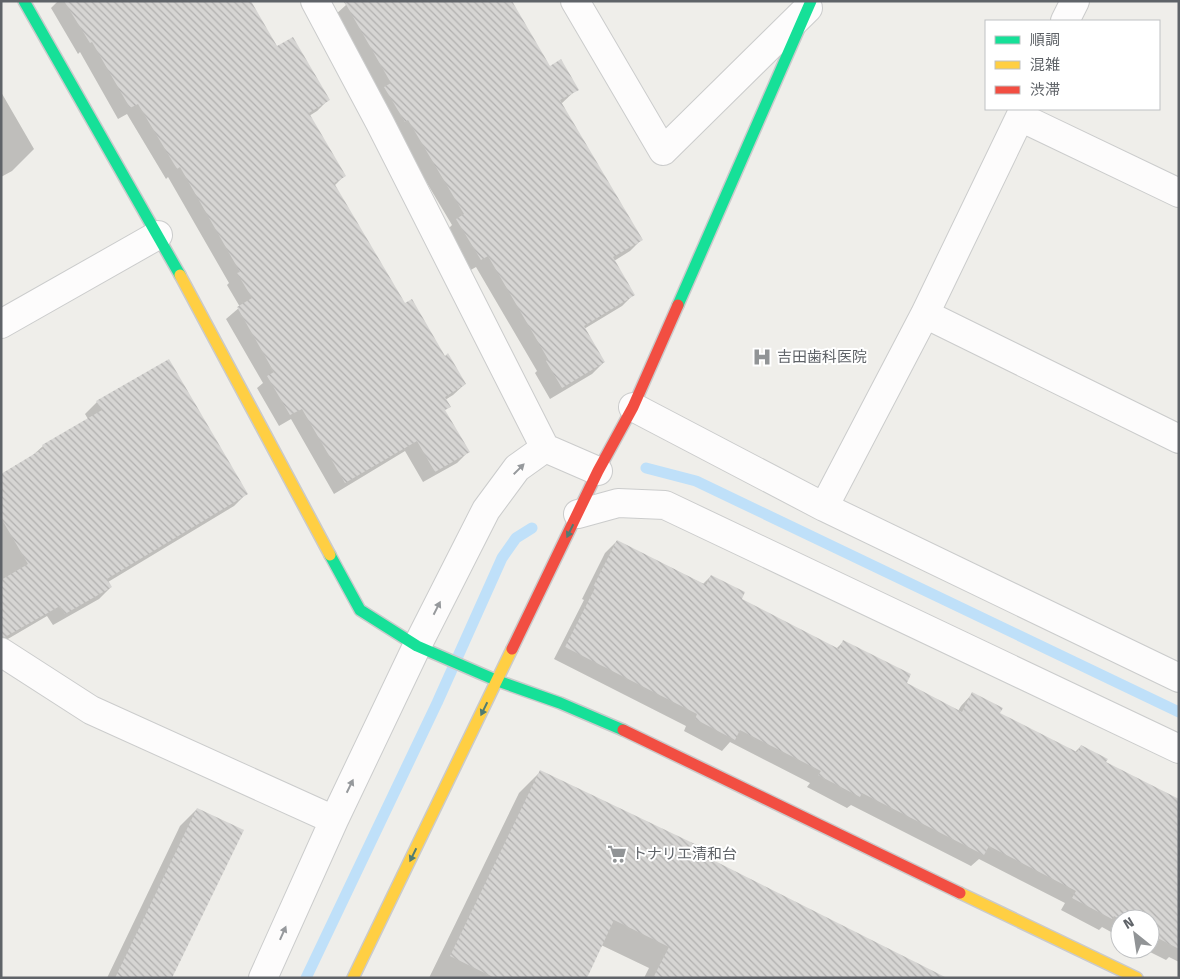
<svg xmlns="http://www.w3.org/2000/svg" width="1180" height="979" font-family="'Fira Sans','Noto Sans JP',sans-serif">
<defs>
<pattern id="building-back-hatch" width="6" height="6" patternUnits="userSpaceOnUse" patternTransform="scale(1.25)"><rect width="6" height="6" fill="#d6d5d3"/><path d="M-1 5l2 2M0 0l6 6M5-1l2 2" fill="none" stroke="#b1b0af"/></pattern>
</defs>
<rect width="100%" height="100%" fill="#efeeea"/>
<path fill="#0003" d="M 58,1 L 249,1 L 276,48 L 328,100 L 317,111 L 309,116 L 344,176 L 334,186 L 404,305 L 465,384 L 453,395 L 445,400 L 449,406 L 444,411 L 468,452 L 457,463 L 423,482 L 405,451 L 334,494 L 291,419 L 279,426 L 257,388 L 263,383 L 226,319 L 240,307 L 227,285 L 229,283 L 168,177 L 166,179 L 127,114 L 118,119 L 80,52 L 78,54 L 51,8 Z
M 343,1 L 481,1 L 549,68 L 577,89 L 561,104 L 641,240 L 630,251 L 614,261 L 633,295 L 622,306 L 584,329 L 604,362 L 592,374 L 550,399 L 535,373 L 537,371 L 476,267 L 469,271 L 446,231 L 452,225 L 396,131 L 334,16 L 346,5 Z
M 1,92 L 34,149 L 12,171 L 1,177 Z
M 97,402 L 246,494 L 234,506 L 108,582 L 111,587 L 99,599 L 53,625 L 47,616 L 1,643 L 1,475 L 32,456 L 43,446 L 88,419 L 85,414 Z
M 617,541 L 703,584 L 711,576 L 740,599 L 836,649 L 844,641 L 905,684 L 958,711 L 961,706 L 972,694 L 998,713 L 1075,752 L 1081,746 L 1104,763 L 1179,800 L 1179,962 L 1169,957 L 1166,960 L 1144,949 L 1150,949 L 1150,919 L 1120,919 L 1120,937 L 1102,927 L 1099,930 L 1061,910 L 1065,903 L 979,859 L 971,866 L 851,805 L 847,808 L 807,787 L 810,783 L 730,742 L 722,751 L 684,731 L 686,726 L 554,659 L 584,600 L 582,599 L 605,553 Z
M 540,772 L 697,853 L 945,978 L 644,978 L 649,968 L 601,945 L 586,978 L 429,978 L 519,793 Z
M 197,809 L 171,978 L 107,978 L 180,826 Z"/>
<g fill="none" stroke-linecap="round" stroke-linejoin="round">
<path stroke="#bfe0f9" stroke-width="11" d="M 646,468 L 696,481 L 1179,712
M 306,978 L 437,703 L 502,558 L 516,538 L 532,528"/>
</g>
<path fill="url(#building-back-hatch)" d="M 64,1 L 251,1 L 277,46 L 293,37 L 330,100 L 309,113 L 346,176 L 334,183 L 405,303 L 412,299 L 445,356 L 448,353 L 466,384 L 445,397 L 451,407 L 445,410 L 470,452 L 435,472 L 417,441 L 345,483 L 302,409 L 290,415 L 267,376 L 274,372 L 237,307 L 252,298 L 237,273 L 240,272 L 180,167 L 177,169 L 138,104 L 130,108 L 92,42 L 90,43 Z
M 344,1 L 512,1 L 550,66 L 561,59 L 579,90 L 560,100 L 643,240 L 613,257 L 635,295 L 584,326 L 605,362 L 562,388 L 546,361 L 548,359 L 488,256 L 481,260 L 456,219 L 464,214 L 408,120 L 405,122 L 384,87 L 391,83 Z
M 169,359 L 248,494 L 107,579 L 112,587 L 65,614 L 60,606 L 5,637 L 1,636 L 1,580 L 28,564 L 1,518 L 1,474 L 44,448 L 42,445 L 102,410 L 96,401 Z
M 617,540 L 706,585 L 711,575 L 745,592 L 742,599 L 839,649 L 843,640 L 911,674 L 907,683 L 962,712 L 972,692 L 1003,708 L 1000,713 L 1077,752 L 1081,745 L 1108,759 L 1106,762 L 1179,799 L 1179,949 L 1150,934 L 1150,919 L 1120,919 L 1114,916 L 1112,919 L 1072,898 L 1076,891 L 989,846 L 984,855 L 862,793 L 860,797 L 818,775 L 821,771 L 740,730 L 735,740 L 695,719 L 697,714 L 565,647 L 595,588 L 593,587 Z
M 540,770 L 701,847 L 699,853 L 947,978 L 653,978 L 669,947 L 614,920 L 587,978 L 495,978 L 450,956 Z
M 197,808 L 244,830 L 172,978 L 115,978 Z"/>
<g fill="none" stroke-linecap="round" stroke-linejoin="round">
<g stroke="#cbcccc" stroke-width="30">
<path id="street" d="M 315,1 L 380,123 L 545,448 L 598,471
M 575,1 L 663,151 L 808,8
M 1065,21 L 1075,1
M 1024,109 L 1020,117 L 1179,193
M 925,314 L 1179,439
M 1,324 L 158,235
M 633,407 L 824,507 L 1179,678
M 824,507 L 925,314 L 1020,117
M 578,514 L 618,503 L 665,505 L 1179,749
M 1,652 L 91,710 L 334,820
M 263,978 L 334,820 L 417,646 L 486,510 L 517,468 L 545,448"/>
</g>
<g stroke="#cacacb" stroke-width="14">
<path id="fast" d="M 24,1 L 180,275
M 678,305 L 811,1
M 330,555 L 360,610 L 417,646 L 498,681 L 560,703 L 623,730"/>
</g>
<g stroke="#cacacb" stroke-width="14">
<path id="slow" d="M 180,275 L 330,555
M 960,893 L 1137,978
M 353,978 L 512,649"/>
</g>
<g stroke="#cacacb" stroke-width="14">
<path id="jam" d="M 512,649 L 598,471 L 633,407 L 678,305
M 623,730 L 960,893"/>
</g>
<use href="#street" stroke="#fdfcfc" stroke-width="28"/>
<use href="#fast" stroke="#16e098" stroke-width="11"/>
<use href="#slow" stroke="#ffcf43" stroke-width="11"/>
<use href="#jam" stroke="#f24e42" stroke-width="11"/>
</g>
<defs><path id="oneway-solid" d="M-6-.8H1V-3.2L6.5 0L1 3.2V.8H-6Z" transform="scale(1.25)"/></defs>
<g fill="#96999c">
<use href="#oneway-solid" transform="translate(519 469) rotate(-45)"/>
<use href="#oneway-solid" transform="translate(437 608) rotate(-63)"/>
<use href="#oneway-solid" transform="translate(350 786) rotate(-64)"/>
<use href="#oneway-solid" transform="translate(283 933) rotate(-66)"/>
</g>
<g fill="#507c72">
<use href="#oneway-solid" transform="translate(570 531) rotate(116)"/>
<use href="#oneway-solid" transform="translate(484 709) rotate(116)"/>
<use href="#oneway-solid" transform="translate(413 855) rotate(116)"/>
</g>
<defs>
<g id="hospital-bare" transform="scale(1.5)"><path d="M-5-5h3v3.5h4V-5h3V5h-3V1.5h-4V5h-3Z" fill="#919496" stroke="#fff" stroke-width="2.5" paint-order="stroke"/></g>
<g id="supermarket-bare" transform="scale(1.5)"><path d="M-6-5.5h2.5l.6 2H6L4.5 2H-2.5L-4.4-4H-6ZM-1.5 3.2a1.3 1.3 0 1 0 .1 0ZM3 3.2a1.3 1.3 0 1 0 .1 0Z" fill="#919496" stroke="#fff" stroke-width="2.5" paint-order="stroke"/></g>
</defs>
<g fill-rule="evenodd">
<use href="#hospital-bare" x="762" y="357"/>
<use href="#supermarket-bare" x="617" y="854"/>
</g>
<g text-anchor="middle" stroke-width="4" stroke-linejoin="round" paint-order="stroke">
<g font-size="15" fill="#5f6368" stroke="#fff" text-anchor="start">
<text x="777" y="362">吉田歯科医院</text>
<text x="632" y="859">トナリエ清和台</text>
</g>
</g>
<rect width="1180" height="979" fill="none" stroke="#5f6368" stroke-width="5"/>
<rect x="985" y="20" width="175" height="90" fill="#ffffff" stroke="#bfc1c3"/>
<rect x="995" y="36" width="25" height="8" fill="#16e098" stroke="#bfc1c3"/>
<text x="1030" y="45" font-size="15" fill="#5f6368">順調</text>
<rect x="995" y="61" width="25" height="8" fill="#ffcf43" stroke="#bfc1c3"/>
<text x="1030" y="70" font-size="15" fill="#5f6368">混雑</text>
<rect x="995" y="86" width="25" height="8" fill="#f24e42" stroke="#bfc1c3"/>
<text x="1030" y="95" font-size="15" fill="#5f6368">渋滞</text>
<g transform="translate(1135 934) rotate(330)"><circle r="24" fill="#ffffff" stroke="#bfc1c3"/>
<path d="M0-4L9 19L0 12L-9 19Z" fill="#919496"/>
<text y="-8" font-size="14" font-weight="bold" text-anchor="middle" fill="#5f6368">N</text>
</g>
</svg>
